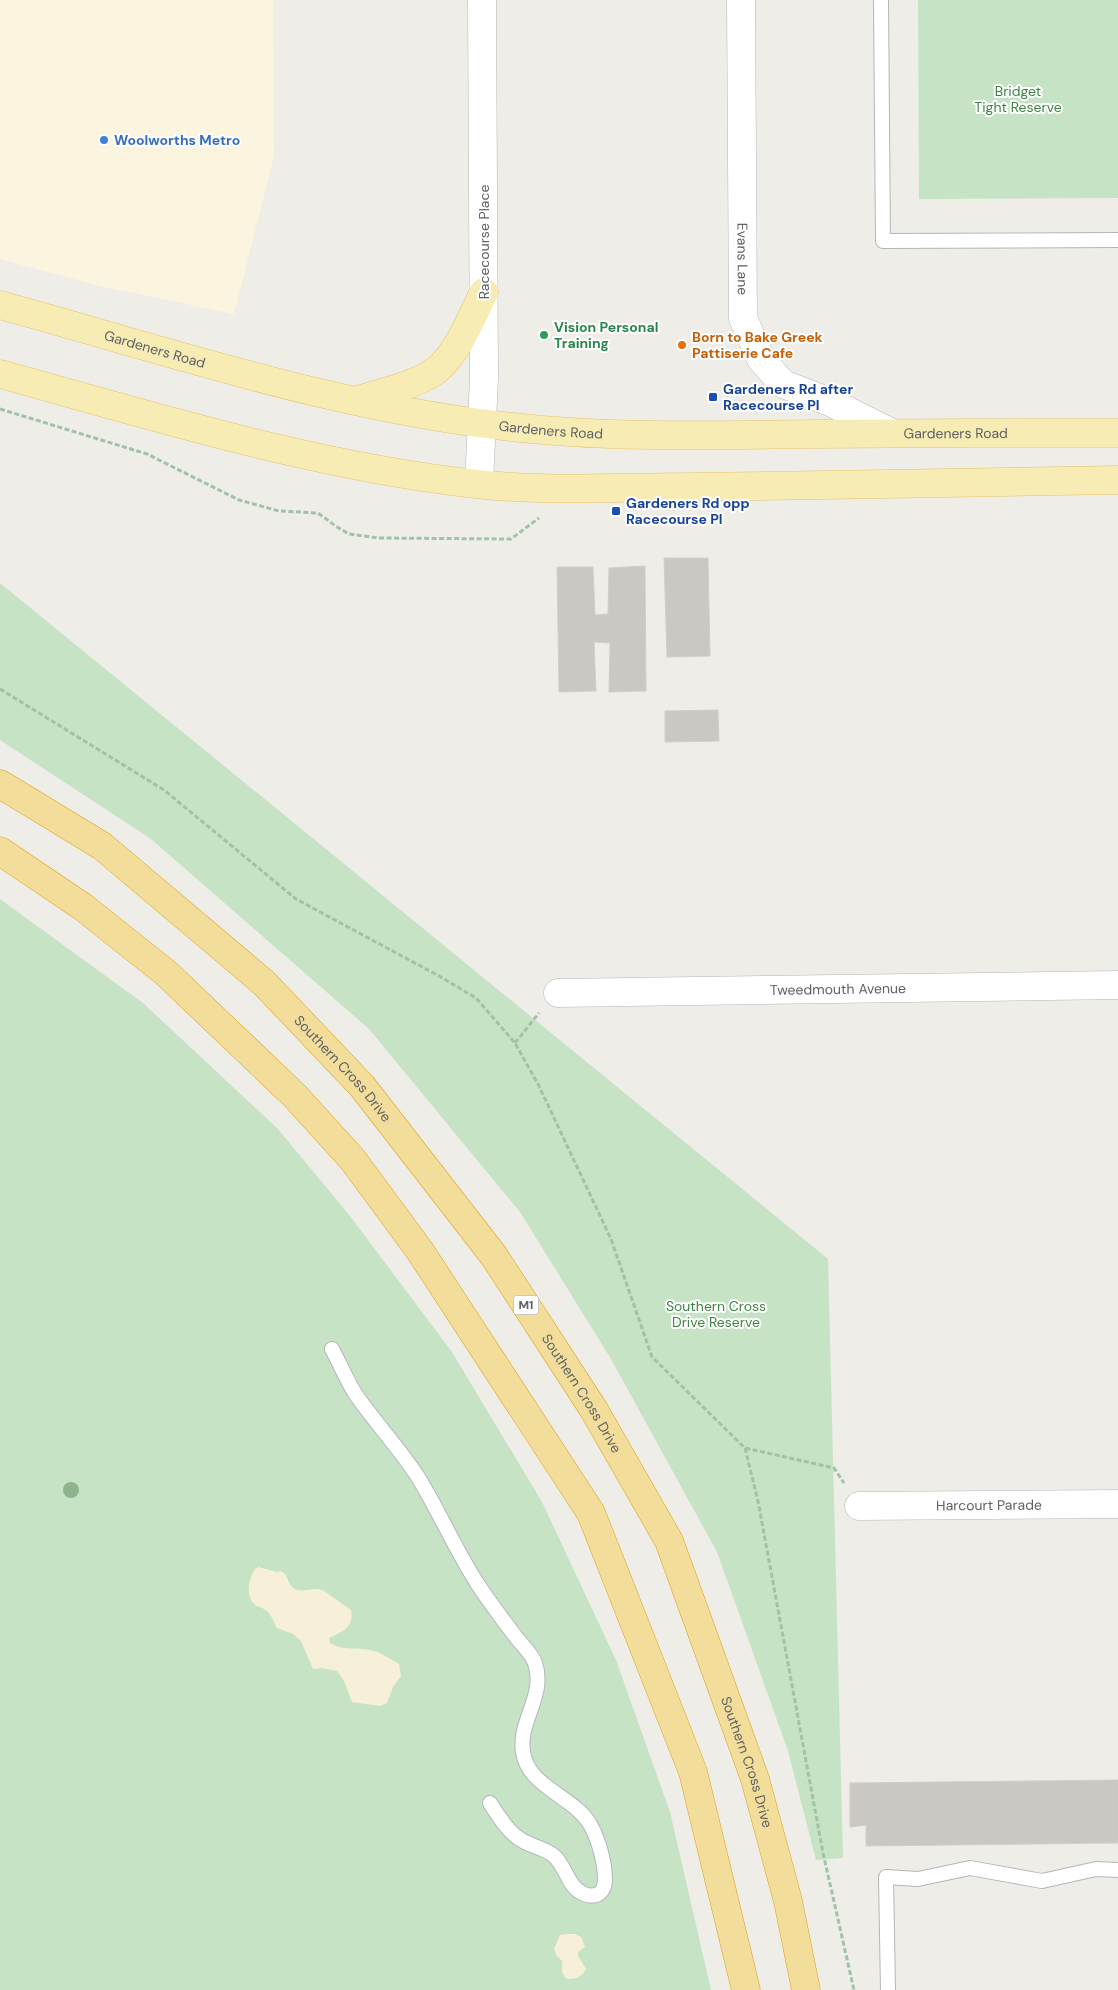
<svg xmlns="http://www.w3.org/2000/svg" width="1118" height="1990" font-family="'DM Sans',sans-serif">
<rect width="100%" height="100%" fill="#efede7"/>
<path fill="#fbf5e0" d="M 0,0 L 273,0 L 274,156 L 234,314 L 100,286 L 0,259 Z"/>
<path fill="#c6e3c6" d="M 918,0 L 1118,0 L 1118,198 L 919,199 Z
M 0,583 L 828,1259 L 843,1858 L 816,1860 L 788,1751 L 717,1552 L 611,1359 L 520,1212 L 369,1029 L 151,839 L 0,740 Z
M 0,899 L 143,1003 L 278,1129 L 350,1216 L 452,1352 L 542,1502 L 616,1660 L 670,1812 L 711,1990 L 0,1990 Z"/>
<path fill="#f7f0d9" d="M 258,1567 L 277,1572 L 281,1571 C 289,1575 287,1585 295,1589 C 304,1593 313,1587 322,1590 C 327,1592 345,1606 351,1610 C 354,1627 343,1632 329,1638 L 330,1643 C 342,1651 356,1647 370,1650 C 381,1652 390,1659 399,1664 L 401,1676 L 393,1687 L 387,1703 L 380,1706 L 352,1702 L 344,1681 L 337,1671 L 322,1668 L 313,1669 L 301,1641 L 293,1634 L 277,1628 C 274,1623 271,1614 267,1611 C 263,1607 257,1607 253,1603 C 245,1594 249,1573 258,1567 Z
M 566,1934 L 575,1934 L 581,1937 L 585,1947 L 578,1952 L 578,1956 L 586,1969 C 582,1977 574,1981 565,1978 L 562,1971 L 562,1961 L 557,1956 L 554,1949 L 560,1935 Z"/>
<path fill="#cac8c3" stroke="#d3cfc6" d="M 664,558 L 708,558 L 710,656 L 667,657 Z
M 645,566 L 646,691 L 609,692 L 610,643 L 594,642 L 596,691 L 559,692 L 557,567 L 593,567 L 595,615 L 608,614 L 609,568 Z
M 718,710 L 719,741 L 665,742 L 665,711 Z
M 1118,1780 L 1118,1843 L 866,1846 L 866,1825 L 850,1827 L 850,1783 Z"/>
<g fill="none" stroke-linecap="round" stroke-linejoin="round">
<g stroke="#b4b6ba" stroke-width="16">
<path id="service" d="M 881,0 L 883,241 L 1118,240
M 332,1349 C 340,1364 347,1381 356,1395 C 375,1422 398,1447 416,1474 C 439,1510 455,1550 479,1586 C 490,1603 503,1620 516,1637 C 522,1645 532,1654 535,1663 C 546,1696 518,1721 523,1752 C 528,1788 575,1796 591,1826 C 599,1841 605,1863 605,1880 C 604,1904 578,1897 570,1881 C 566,1874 560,1860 553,1855 C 542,1847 528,1846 517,1837 C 505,1828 498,1815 490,1803
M 888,1990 L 886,1877 L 918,1879 L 970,1868 L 1042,1881 L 1096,1869 L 1118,1870"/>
</g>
<g stroke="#b4b6ba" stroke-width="29">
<g id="minor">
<path id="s1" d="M 741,0 L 743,318 L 761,359 L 783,384 L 830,402 L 892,433"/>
<path d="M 479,484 L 484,378 L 482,0"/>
<path id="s2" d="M 558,993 L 1118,985"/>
<path id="s3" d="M 859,1506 L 1118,1504"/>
</g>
</g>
<g stroke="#e3c36b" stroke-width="29">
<g id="primary">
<path id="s4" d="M 0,305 C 175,353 350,413 532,429 C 626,438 721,435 816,434 C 917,433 1017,433 1118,433"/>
<path d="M 0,374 C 157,417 313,466 476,484 C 547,492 620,487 692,487 C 834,486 976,482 1118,480"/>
<path d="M 358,400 C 382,392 418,385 438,369 C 458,352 472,316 484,292"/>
</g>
</g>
<g stroke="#dda118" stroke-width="29">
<g id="motorway">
<path id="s5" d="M 0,784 L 102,846 L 264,983 L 362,1086 L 494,1256 L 594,1410 L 669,1541 L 755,1779 L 788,1901 L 806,1990"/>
<path d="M 0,851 L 83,907 L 166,973 L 295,1096 L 353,1160 L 420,1251 L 591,1513 L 693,1772 L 746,1990"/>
</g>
</g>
<path stroke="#9fc2a9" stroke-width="3" stroke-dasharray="5 2.5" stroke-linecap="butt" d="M 0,409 L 147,454 L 239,500 L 279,511 L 318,513 L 337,527 L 349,534 L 378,538 L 511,539 L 539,518
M 0,689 L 164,790 L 296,899 L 439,976 L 476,998 L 515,1043 L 539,1086 L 611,1239 L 652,1357 L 745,1448 L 834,1468 L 844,1483
M 515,1043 L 539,1013
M 745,1448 L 758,1501 L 823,1853 L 854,1990"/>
<use href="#service" stroke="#fff" stroke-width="14"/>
<use href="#minor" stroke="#fff" stroke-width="28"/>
<use href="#primary" stroke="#f7ecb4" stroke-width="28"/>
<use href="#motorway" stroke="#f2dd9a" stroke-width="28"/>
</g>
<circle fill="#8eb38d" cx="71" cy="1490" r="8"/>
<circle fill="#3f7fe0" stroke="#fff" stroke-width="2" cx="104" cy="140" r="5"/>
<circle fill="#2e9e5b" stroke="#fff" stroke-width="2" cx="544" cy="335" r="5"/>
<circle fill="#e8710a" stroke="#fff" stroke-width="2" cx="682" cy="345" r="5"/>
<g fill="#1a4fb4" stroke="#fff" stroke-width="2">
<rect x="708" y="392" width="10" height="10" rx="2.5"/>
<rect x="611" y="506" width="10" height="10" rx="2.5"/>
</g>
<g text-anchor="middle" stroke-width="4" stroke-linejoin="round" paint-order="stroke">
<rect fill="#fff" stroke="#8e9093" stroke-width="1" x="513.5" y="1295.5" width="25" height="19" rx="4"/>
<g font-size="12" font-weight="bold" fill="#5e6165">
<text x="526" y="1309">M1</text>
</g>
<g font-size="14" fill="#3f8343" stroke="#fff">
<text x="1018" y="96">Bridget<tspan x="1018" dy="16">Tight Reserve</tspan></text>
<text x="716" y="1311">Southern Cross<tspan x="716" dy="16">Drive Reserve</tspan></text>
</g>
<g font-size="14" font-weight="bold" fill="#366cbe" stroke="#fff" text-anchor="start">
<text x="114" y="145">Woolworths Metro</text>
</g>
<g font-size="14" fill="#5e6165" stroke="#fff">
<text transform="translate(484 242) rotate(-90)" y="5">Racecourse Place</text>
<text dy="5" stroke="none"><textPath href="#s1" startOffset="259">Evans Lane</textPath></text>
<text dy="5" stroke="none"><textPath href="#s4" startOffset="161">Gardeners Road</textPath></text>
<text dy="5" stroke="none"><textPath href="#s4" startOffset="566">Gardeners Road</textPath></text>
<text dy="5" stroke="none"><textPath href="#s4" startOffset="971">Gardeners Road</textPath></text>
<text dy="5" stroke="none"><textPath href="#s2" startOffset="280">Tweedmouth Avenue</textPath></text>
<text dy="5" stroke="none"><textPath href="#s5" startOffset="448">Southern Cross Drive</textPath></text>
<text dy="5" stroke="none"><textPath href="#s5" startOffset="852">Southern Cross Drive</textPath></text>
<text dy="5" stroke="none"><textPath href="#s3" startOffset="130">Harcourt Parade</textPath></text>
<text dy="5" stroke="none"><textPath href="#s5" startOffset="1258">Southern Cross Drive</textPath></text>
</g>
<g font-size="14" font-weight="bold" fill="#27864d" stroke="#fff" text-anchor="start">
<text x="554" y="332">Vision Personal<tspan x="554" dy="16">Training</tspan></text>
</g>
<g font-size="14" font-weight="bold" fill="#c56008" stroke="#fff" text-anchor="start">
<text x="692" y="342">Born to Bake Greek<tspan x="692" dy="16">Pattiserie Cafe</tspan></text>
</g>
<g font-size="14" font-weight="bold" fill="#164399" stroke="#fff" text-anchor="start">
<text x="723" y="394">Gardeners Rd after<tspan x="723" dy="16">Racecourse Pl</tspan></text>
<text x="626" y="508">Gardeners Rd opp<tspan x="626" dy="16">Racecourse Pl</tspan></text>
</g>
</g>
</svg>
